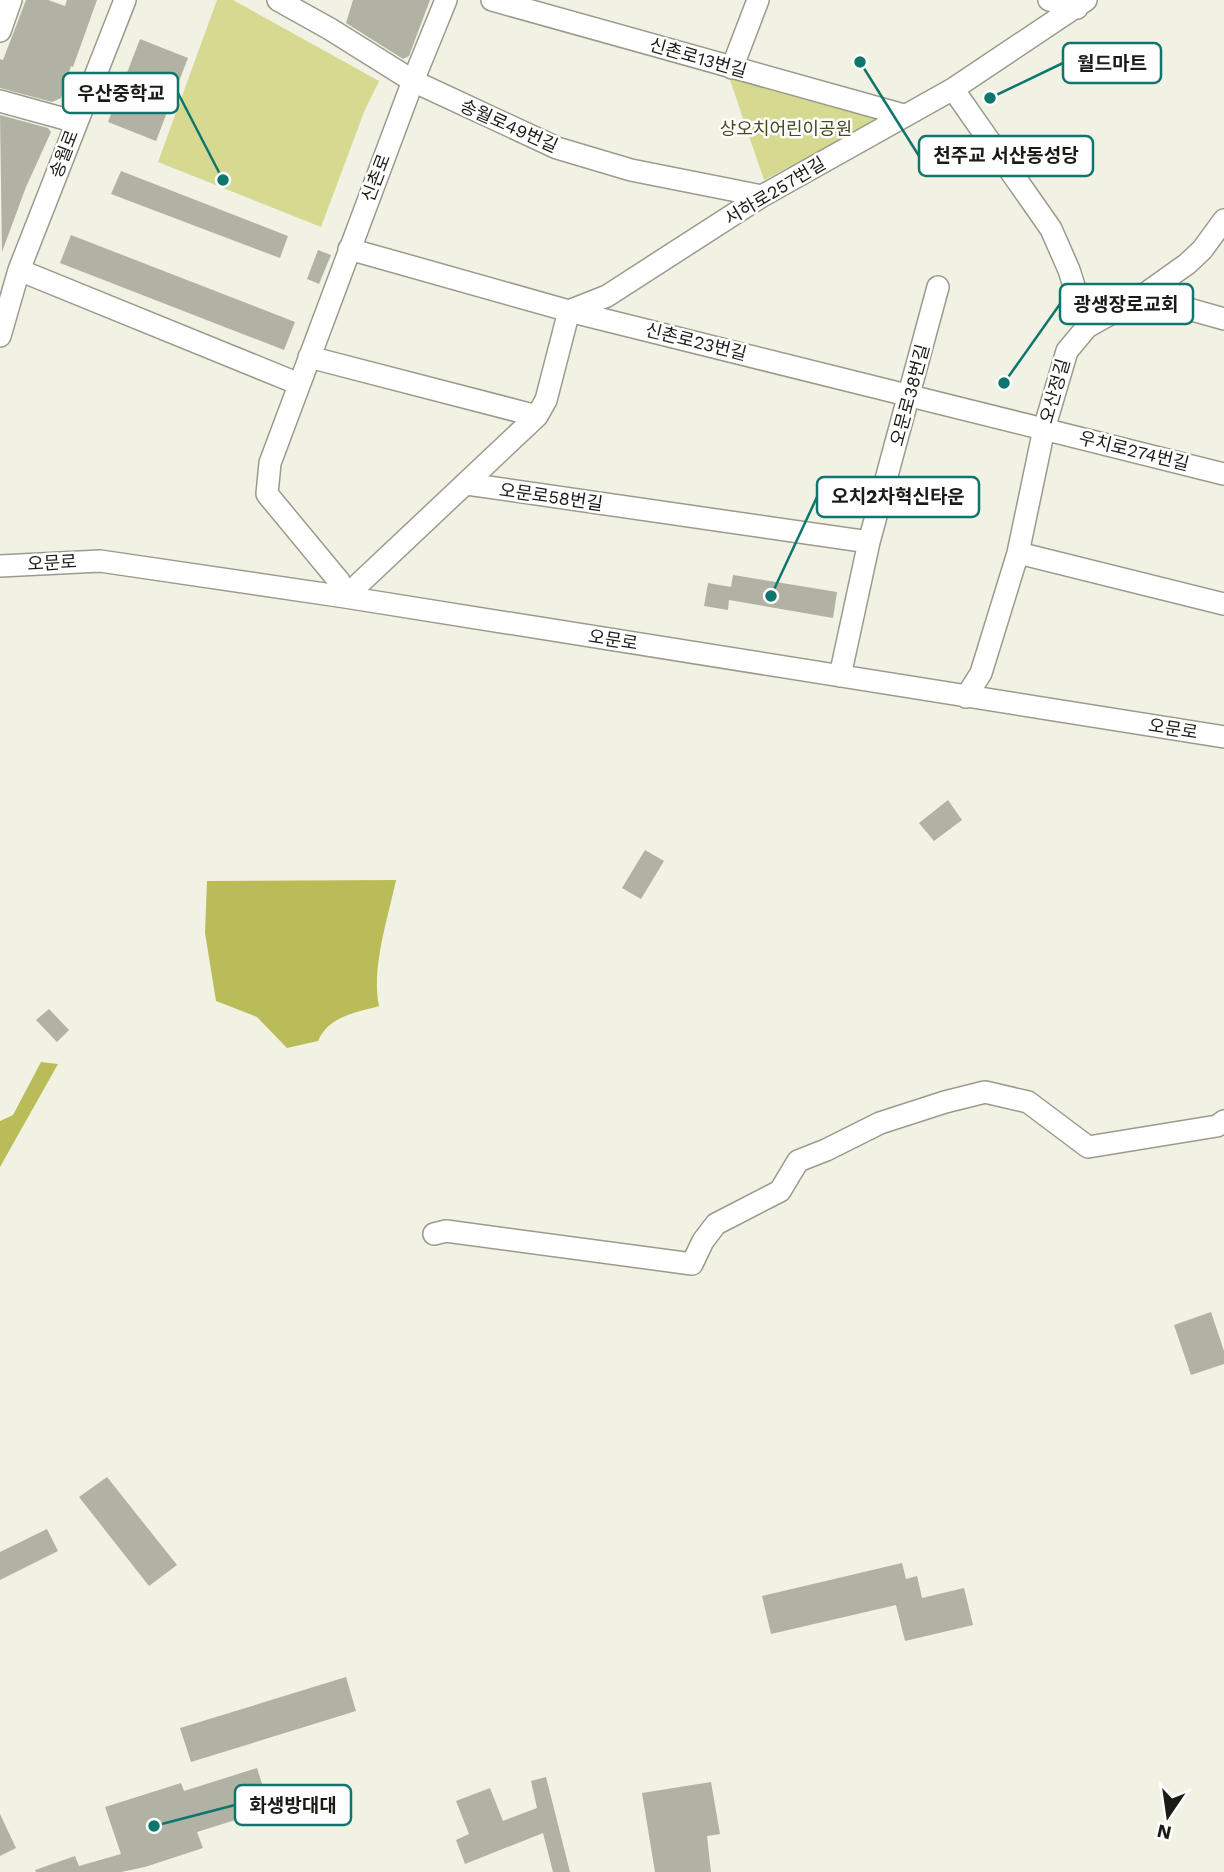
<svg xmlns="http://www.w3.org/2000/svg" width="1224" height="1872" font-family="'Work Sans','Noto Sans KR',sans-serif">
<rect width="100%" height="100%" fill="#f1f2e3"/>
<path fill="#d6d990" d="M 217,0 L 233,0 L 379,81 L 364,112 L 321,227 L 158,162 Z
M 728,74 L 885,117 L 764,180 Z"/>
<path fill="#babd57" d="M 396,880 C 388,918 371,969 379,1006 C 355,1013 329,1016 318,1041 L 287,1048 L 257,1017 L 216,1001 L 205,933 L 207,881 Z
M 41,1062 L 58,1064 L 0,1167 L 0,1121 L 13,1115 Z"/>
<path fill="#b1b2a4" d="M 26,0 L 48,0 L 65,6 L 67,0 L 97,0 L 73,67 L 71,66 L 61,98 L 52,102 L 0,88 L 0,59 L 3,60 Z
M 353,0 L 430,0 L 409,56 L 403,59 L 346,23 Z
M 140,39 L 188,58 L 156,141 L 108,122 Z
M 0,115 L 48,128 L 51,132 L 26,187 L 2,252 Z
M 121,171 L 288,236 L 280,258 L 111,194 Z
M 71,235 L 295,322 L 284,350 L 60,263 Z
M 318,250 L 331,255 L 319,284 L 307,279 Z
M 733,575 L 837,592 L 833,618 L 729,600 L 728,610 L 704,606 L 708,583 L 731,587 Z
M 948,800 L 962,820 L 934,841 L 919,823 Z
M 645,850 L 664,861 L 641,899 L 622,888 Z
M 49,1009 L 69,1030 L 57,1042 L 36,1020 Z
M 1211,1312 L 1224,1351 L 1224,1364 L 1191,1375 L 1174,1325 Z
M 107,1477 L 177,1565 L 149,1586 L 79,1497 Z
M 47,1529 L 58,1551 L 0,1580 L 0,1552 Z
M 902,1563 L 906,1579 L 917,1576 L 922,1598 L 964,1588 L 973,1625 L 905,1641 L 896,1605 L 771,1634 L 762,1596 Z
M 346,1677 L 356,1711 L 191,1762 L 180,1728 Z
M 257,1768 L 270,1809 L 197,1832 L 203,1848 L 145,1867 L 121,1872 L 36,1872 L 35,1870 L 75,1856 L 79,1866 L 121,1854 L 105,1807 L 181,1783 L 184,1791 Z
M 546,1777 L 570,1872 L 553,1872 L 543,1833 L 465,1864 L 456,1840 L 469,1834 L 456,1801 L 490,1788 L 503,1821 L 537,1808 L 531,1781 Z
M 711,1782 L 720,1834 L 707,1836 L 711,1872 L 655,1872 L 642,1793 Z
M 0,1814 L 16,1848 L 0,1856 Z"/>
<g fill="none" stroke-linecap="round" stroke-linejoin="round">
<g stroke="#9a9b8d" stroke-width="24">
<path id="minor" d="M 278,0 L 330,29 L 413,81 L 557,148 L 631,170 L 762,196
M 446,0 L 413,81 L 270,463 L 267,494 L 339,581 L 345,597 L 537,416 L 546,400 L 569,311 L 607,296 L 762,196 L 953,89 L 1086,0
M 492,0 L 904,115
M 1049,0 L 1077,8
M 0,31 L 11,0
M 732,68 L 758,0
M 953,89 L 1051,229 L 1069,270 L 1087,327
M 0,101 L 76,122
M 349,249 L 569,311 L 1224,474
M 19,270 L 299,384
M 1142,296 L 1224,319
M 0,336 L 19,270 L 125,0
M 309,357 L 537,416
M 467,484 L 869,542
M 1018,553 L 1224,604
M 0,566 L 100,561 L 345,597 L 1224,737
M 840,676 L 869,542 L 938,287
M 966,697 L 981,673 L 1018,553 L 1044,429 L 1067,351 L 1087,327 L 1142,296 L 1187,264 L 1202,250 L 1224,220
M 434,1234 L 446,1231 L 692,1264 L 703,1241 L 716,1224 L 780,1191 L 798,1161 L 826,1150 L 880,1123 L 945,1102 L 985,1092 L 1028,1102 L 1088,1147 L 1217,1126 L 1224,1121"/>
</g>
<use href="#minor" stroke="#fff" stroke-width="21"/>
</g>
<g text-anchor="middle" stroke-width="5" stroke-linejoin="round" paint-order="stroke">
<g font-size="18" fill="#1c1c17" stroke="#fff">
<text transform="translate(698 58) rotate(16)" y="6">신촌로13번길</text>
<text transform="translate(509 126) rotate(24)" y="6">송월로49번길</text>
<text transform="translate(64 154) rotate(-69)" y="6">송월로</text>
<text transform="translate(376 178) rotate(-69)" y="6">신촌로</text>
<text transform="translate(775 191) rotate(-31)" y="6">서하로257번길</text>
<text transform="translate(696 342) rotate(14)" y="6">신촌로23번길</text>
<text transform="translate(1055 391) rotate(-74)" y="6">오산정길</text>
<text transform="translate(910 395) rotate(-75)" y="6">오문로38번길</text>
<text transform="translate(1134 451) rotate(14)" y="6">우치로274번길</text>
<text transform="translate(551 497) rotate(8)" y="6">오문로58번길</text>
<text transform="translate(52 563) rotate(-3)" y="6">오문로</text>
<text transform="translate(613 640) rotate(9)" y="6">오문로</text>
<text transform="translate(1173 729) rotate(9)" y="6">오문로</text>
</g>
<g font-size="18" fill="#48491f" stroke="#fff">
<text x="786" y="135">상오치어린이공원</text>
</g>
</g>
<path fill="none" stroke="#0f766e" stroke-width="2.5" d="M990 98L1063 63M223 180L178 93M860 62L919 156M1004 383L1060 304M771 596L817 497M154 1826L235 1805"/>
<g fill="#0f766e" stroke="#fff" stroke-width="2.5">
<circle cx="990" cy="98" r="7"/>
<circle cx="223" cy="180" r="7"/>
<circle cx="860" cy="62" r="7"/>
<circle cx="1004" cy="383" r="7"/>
<circle cx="771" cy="596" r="7"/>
<circle cx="154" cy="1826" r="7"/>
</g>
<g fill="#fff" stroke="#0f766e" stroke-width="2.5">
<rect x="1063" y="43" width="98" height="40" rx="7"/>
<rect x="63" y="73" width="115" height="40" rx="7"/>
<rect x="919" y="136" width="174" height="40" rx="7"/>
<rect x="1060" y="284" width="133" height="40" rx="7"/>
<rect x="817" y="477" width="162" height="40" rx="7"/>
<rect x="235" y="1785" width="116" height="40" rx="7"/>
</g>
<g font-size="19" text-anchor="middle" font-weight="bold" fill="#1c1c17">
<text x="1112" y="70">월드마트</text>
<text x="121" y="100">우산중학교</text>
<text x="1006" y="162">천주교 서산동성당</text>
<text x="1126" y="311">광생장로교회</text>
<text x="898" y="503">오치2차혁신타운</text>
<text x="293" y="1812">화생방대대</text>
</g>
<g transform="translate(1168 1816) rotate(193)" stroke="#ffffff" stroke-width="5" paint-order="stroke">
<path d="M0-5L12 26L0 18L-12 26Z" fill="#1c1c17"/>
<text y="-10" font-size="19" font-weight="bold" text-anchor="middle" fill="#1c1c17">N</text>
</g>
</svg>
